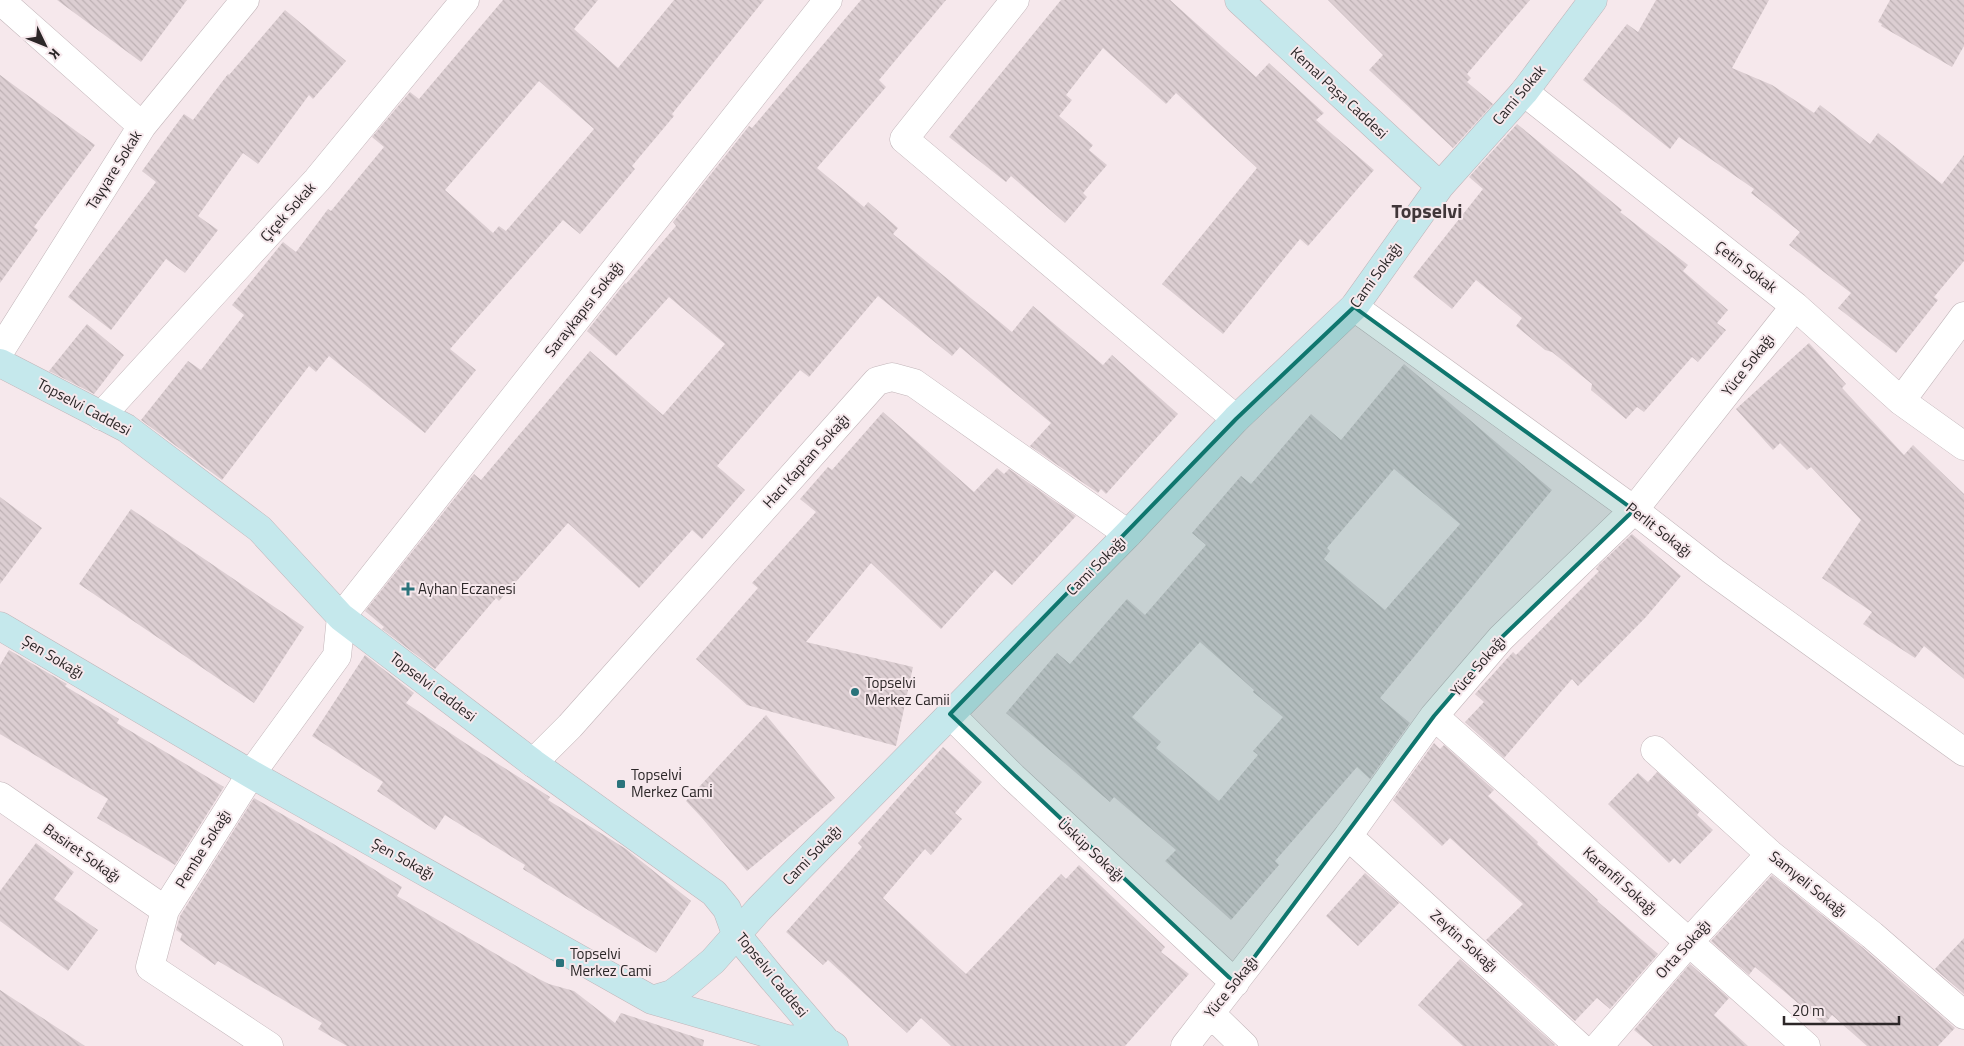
<svg xmlns="http://www.w3.org/2000/svg" width="1964" height="1046" font-family="'Titillium Web',sans-serif">
<defs>
<pattern id="building-back-hatch" width="6" height="6" patternUnits="userSpaceOnUse" patternTransform="scale(1.25)"><rect width="6" height="6" fill="#dcced2"/><path d="M-1 5l2 2M0 0l6 6M5-1l2 2" fill="none" stroke="#bdb1b4"/></pattern>
</defs>
<rect width="100%" height="100%" fill="#f6e8ec"/>
<path fill="url(#building-back-hatch)" fill-rule="evenodd" d="M 57,0 L 187,0 L 141,62 Z
M 503,0 L 598,0 L 574,29 L 618,68 L 674,0 L 764,0 L 672,114 L 674,116 L 632,166 L 635,169 L 580,234 L 563,220 L 450,349 L 476,370 L 425,433 L 329,356 L 316,372 L 309,366 L 222,480 L 141,420 L 188,361 L 201,370 L 244,315 L 232,305 L 283,242 L 296,252 L 328,209 L 331,211 L 384,147 L 372,137 L 410,92 L 419,99 ZM 539,81 L 594,129 L 506,231 L 499,226 L 493,233 L 445,190 Z
M 861,0 L 946,0 L 879,80 L 886,87 L 817,168 L 864,207 L 868,202 L 898,228 L 893,234 L 1012,332 L 1033,306 L 1103,365 L 1112,355 L 1178,414 L 1106,494 L 1101,489 L 1098,493 L 1030,446 L 1051,423 L 960,347 L 952,356 L 878,296 L 809,377 L 800,370 L 717,466 L 745,490 L 702,539 L 692,530 L 639,588 L 568,523 L 499,601 L 496,598 L 435,669 L 382,629 L 384,627 L 365,611 L 474,474 L 481,480 L 590,351 L 663,415 L 725,344 L 669,297 L 616,356 L 587,331 L 625,283 L 626,284 L 676,226 L 673,222 L 749,126 L 752,128 Z
M 1061,0 L 1170,0 L 1256,77 L 1269,63 L 1324,113 L 1316,120 L 1374,170 L 1308,246 L 1300,239 L 1223,334 L 1162,284 L 1257,168 L 1176,93 L 1166,104 L 1103,48 L 1066,95 L 1072,100 L 1059,116 L 1093,145 L 1089,150 L 1107,165 L 1083,193 L 1087,197 L 1065,223 L 1011,176 L 1006,182 L 949,137 Z
M 1328,0 L 1530,0 L 1467,74 L 1471,78 L 1467,82 L 1493,104 L 1453,148 L 1369,70 L 1383,55 Z
M 1656,0 L 1769,0 L 1732,68 L 1772,85 L 1814,113 L 1820,105 L 1870,144 L 1878,133 L 1942,184 L 1964,155 L 1964,261 L 1934,297 L 1938,300 L 1896,353 L 1838,308 L 1851,293 L 1789,245 L 1800,232 L 1751,193 L 1754,189 L 1679,137 L 1670,149 L 1583,80 L 1627,24 L 1638,32 Z
M 1890,0 L 1964,0 L 1964,46 L 1952,67 L 1881,26 L 1882,24 L 1878,22 Z
M 285,10 L 346,61 L 313,99 L 309,95 L 258,164 L 243,153 L 198,216 L 218,230 L 185,273 L 166,259 L 111,330 L 68,297 L 156,182 L 142,171 L 184,114 L 193,120 L 228,74 L 229,75 Z
M 0,75 L 95,145 L 34,227 L 38,230 L 0,283 Z
M 1517,124 L 1622,210 L 1620,212 L 1688,265 L 1683,271 L 1728,310 L 1717,323 L 1726,330 L 1698,362 L 1692,357 L 1644,412 L 1637,407 L 1626,419 L 1591,390 L 1592,384 L 1552,352 L 1545,350 L 1516,326 L 1522,318 L 1476,280 L 1452,309 L 1413,277 L 1483,189 L 1469,177 Z
M 87,324 L 124,355 L 94,394 L 49,371 Z
M 1809,343 L 1846,384 L 1842,388 L 1904,455 L 1913,445 L 1964,494 L 1964,679 L 1924,646 L 1915,658 L 1863,624 L 1872,612 L 1822,578 L 1861,520 L 1811,467 L 1807,470 L 1780,443 L 1773,450 L 1736,409 Z
M 1404,364 L 1552,490 L 1380,698 L 1410,723 L 1370,779 L 1357,767 L 1275,861 L 1279,865 L 1231,920 L 1165,861 L 1176,850 L 1114,797 L 1110,802 L 1006,713 L 1057,653 L 1070,664 L 1127,599 L 1145,615 L 1206,545 L 1192,533 L 1241,476 L 1251,484 L 1311,414 L 1341,440 ZM 1394,469 L 1460,524 L 1385,610 L 1324,559 L 1330,551 L 1327,548 ZM 1200,642 L 1254,690 L 1253,692 L 1283,717 L 1253,751 L 1258,755 L 1219,801 L 1156,748 L 1161,742 L 1132,717 Z
M 883,412 L 974,492 L 997,468 L 1004,474 L 1009,469 L 1076,516 L 1012,585 L 995,570 L 941,629 L 871,563 L 806,642 L 913,667 L 896,746 L 747,705 L 696,659 L 758,588 L 752,583 L 816,512 L 800,499 L 828,467 L 832,470 Z
M 0,497 L 42,528 L 0,584 Z
M 131,509 L 304,627 L 254,703 L 79,584 Z
M 1632,534 L 1681,576 L 1646,617 L 1578,686 L 1572,679 L 1504,758 L 1465,722 L 1484,702 L 1475,694 L 1513,652 L 1516,655 L 1599,571 L 1596,569 L 1599,565 Z
M 9,650 L 67,684 L 65,686 L 119,719 L 117,723 L 224,787 L 175,865 L 97,818 L 108,799 L 0,734 L 0,665 Z
M 365,655 L 414,693 L 406,703 L 465,743 L 550,797 L 548,800 L 626,849 L 691,901 L 656,953 L 523,869 L 525,865 L 445,815 L 435,830 L 377,791 L 383,782 L 312,736 Z
M 766,715 L 835,798 L 747,871 L 702,818 L 686,801 Z
M 1434,743 L 1440,749 L 1444,745 L 1494,790 L 1488,796 L 1538,842 L 1537,844 L 1598,900 L 1597,901 L 1658,954 L 1610,1009 L 1597,998 L 1575,1021 L 1486,940 L 1523,904 L 1450,838 L 1442,846 L 1393,800 Z
M 943,747 L 982,782 L 955,813 L 962,819 L 931,855 L 925,849 L 883,898 L 966,974 L 1061,874 L 1066,879 L 1079,865 L 1165,947 L 1161,952 L 1189,974 L 1125,1046 L 951,1046 L 921,1018 L 907,1033 L 828,960 L 823,965 L 786,932 L 862,847 L 858,843 Z
M 1657,772 L 1700,811 L 1697,815 L 1713,830 L 1680,864 L 1674,858 L 1669,863 L 1608,804 L 1638,773 L 1648,782 Z
M 254,798 L 332,843 L 402,887 L 397,896 L 537,978 L 549,984 L 574,991 L 615,1023 L 621,1013 L 704,1040 L 703,1046 L 347,1046 L 318,1029 L 322,1023 L 218,961 L 215,965 L 180,940 L 182,934 L 176,930 L 180,916 Z
M 36,843 L 74,872 L 54,899 L 98,930 L 68,971 L 0,921 L 0,891 Z
M 1365,873 L 1399,903 L 1358,946 L 1326,916 Z
M 1772,875 L 1862,947 L 1955,1028 L 1938,1046 L 1867,1046 L 1832,1015 L 1824,1025 L 1755,967 L 1749,975 L 1711,941 Z
M 1964,938 L 1964,994 L 1935,969 Z
M 1460,959 L 1555,1045 L 1554,1046 L 1463,1046 L 1418,1005 Z
M 1690,964 L 1729,998 L 1714,1015 L 1748,1046 L 1653,1046 L 1634,1030 Z
M 0,990 L 85,1046 L 0,1046 Z"/>
<g fill="none" stroke-linecap="round" stroke-linejoin="round">
<g stroke="#c2b5b9" stroke-width="29">
<path id="street" d="M 0,0 L 142,126
M 1015,0 L 904,139 L 1236,419
M 1524,92 L 1795,306 L 1901,401 L 1964,446
M 1354,307 L 1634,510 L 1714,572 L 1964,752
M 0,351 L 142,126 L 245,0
M 1901,401 L 1964,316
M 101,416 L 317,180 L 465,0
M 950,714 L 1013,777 L 1235,983
M 1434,716 L 1806,1046
M 1655,750 L 1770,854 L 1872,935 L 1964,1015
M 533,763 L 570,726 L 877,381 L 892,377 L 914,383 L 1128,534
M 0,796 L 165,910
M 1348,836 L 1579,1046
M 1210,1013 L 1244,1046
M 269,1046 L 150,967 L 165,910 L 251,774 L 337,656 L 341,617 L 828,0
M 1185,1046 L 1348,836 L 1434,716 L 1501,638 L 1634,510 L 1795,306
M 1599,1046 L 1689,942 L 1770,854"/>
</g>
<g stroke="#c2b5b9" stroke-width="29">
<path id="secondary" d="M 1239,0 L 1440,186
M 0,363 L 126,428 L 260,529 L 341,617 L 533,763 L 714,893 L 727,909 L 736,934 L 772,978 L 826,1041 L 834,1046
M 0,626 L 251,774 L 652,1000 L 787,1039 L 826,1041
M 652,1000 L 672,994 L 688,982 L 713,961 L 759,909 L 1128,534 L 1236,419 L 1354,307 L 1440,186 L 1524,92 L 1593,0"/>
</g>
<use href="#street" stroke="#fff" stroke-width="28"/>
<use href="#secondary" stroke="#c5e8ec" stroke-width="28"/>
</g>
<path fill="#0f766e" fill-opacity="0.2" stroke="#0f766e" stroke-width="4" stroke-linejoin="round" d="M 1354,307 L 1634,510 L 1501,638 L 1434,716 L 1235,983 L 950,714 L 1236,419 Z"/>
<g fill="#2a737b" stroke="#f6e8ec" stroke-width="2">
<path d="M405.5 581.5h5v5h5v5h-5v5h-5v-5h-5v-5h5z"/>
<circle cx="855" cy="692" r="5"/>
<rect x="616" y="779" width="10" height="10" rx="2.5"/>
<rect x="555" y="958" width="10" height="10" rx="2.5"/>
</g>
<g text-anchor="middle" stroke-width="4" stroke-linejoin="round" paint-order="stroke">
<g font-size="15" fill="#2c2728" stroke="#f6e8ec">
<text transform="translate(1339 93) rotate(43)" y="5">Kemal Paşa Caddesi</text>
<text transform="translate(1519 95) rotate(-50)" y="5">Cami Sokak</text>
<text transform="translate(114 170) rotate(-58)" y="5">Tayyare Sokak</text>
<text transform="translate(288 212) rotate(-48)" y="5">Çiçek Sokak</text>
<text transform="translate(1746 267) rotate(38)" y="5">Çetin Sokak</text>
<text transform="translate(1376 275) rotate(-54)" y="5">Cami Sokağı</text>
<text transform="translate(584 309) rotate(-52)" y="5">Saraykapısı Sokağı</text>
<text transform="translate(1748 365) rotate(-52)" y="5">Yüce Sokağı</text>
<text transform="translate(84 407) rotate(28)" y="5">Topselvi Caddesi</text>
<text transform="translate(806 461) rotate(-48)" y="5">Hacı Kaptan Sokağı</text>
<text transform="translate(1659 530) rotate(38)" y="5">Perlit Sokağı</text>
<text transform="translate(1096 566) rotate(-45)" y="5">Cami Sokağı</text>
<text transform="translate(53 657) rotate(31)" y="5">Şen Sokağı</text>
<text transform="translate(1478 666) rotate(-49)" y="5">Yüce Sokağı</text>
<text transform="translate(433 687) rotate(37)" y="5">Topselvi Caddesi</text>
<text transform="translate(203 849) rotate(-58)" y="5">Pembe Sokağı</text>
<text transform="translate(1091 850) rotate(43)" y="5">Üsküp Sokağı</text>
<text transform="translate(82 853) rotate(35)" y="5">Basiret Sokağı</text>
<text transform="translate(812 855) rotate(-46)" y="5">Cami Sokağı</text>
<text transform="translate(403 859) rotate(29)" y="5">Şen Sokağı</text>
<text transform="translate(1620 881) rotate(42)" y="5">Karanfil Sokağı</text>
<text transform="translate(1808 884) rotate(39)" y="5">Samyeli Sokağı</text>
<text transform="translate(1464 941) rotate(42)" y="5">Zeytin Sokağı</text>
<text transform="translate(1683 949) rotate(-48)" y="5">Orta Sokağı</text>
<text transform="translate(772 975) rotate(51)" y="5">Topselvi Caddesi</text>
<text transform="translate(1231 987) rotate(-51)" y="5">Yüce Sokağı</text>
</g>
<g font-size="15" fill="#2c2728" stroke="#f6e8ec" text-anchor="start">
<text x="418" y="594">Ayhan Eczanesi</text>
<text x="865" y="688">Topselvi<tspan x="865" dy="17">Merkez Camii</tspan></text>
<text x="631" y="780">Topselvi̇<tspan x="631" dy="17">Merkez Cami̇</tspan></text>
<text x="570" y="959">Topselvi<tspan x="570" dy="17">Merkez Cami</tspan></text>
</g>
<g font-size="20" font-weight="bold" fill="#403639" stroke="#f6e8ec">
<text x="1427" y="218">Topselvi</text>
</g>
</g>
<g transform="translate(45 45) rotate(133)" stroke="#f6e8ec" stroke-width="4" paint-order="stroke">
<path d="M0-4L9 19L0 12L-9 19Z" fill="#2c2728"/>
<text y="-8" font-size="14" font-weight="bold" text-anchor="middle" fill="#2c2728">K</text>
</g>
<path d="M1784 1016v8h115v-8" fill="none" stroke="#2c2728" stroke-width="2.5"/>
<text x="1792" y="1016" font-size="15" fill="#2c2728" stroke="#f6e8ec" stroke-width="4" paint-order="stroke">20 m</text>
</svg>
